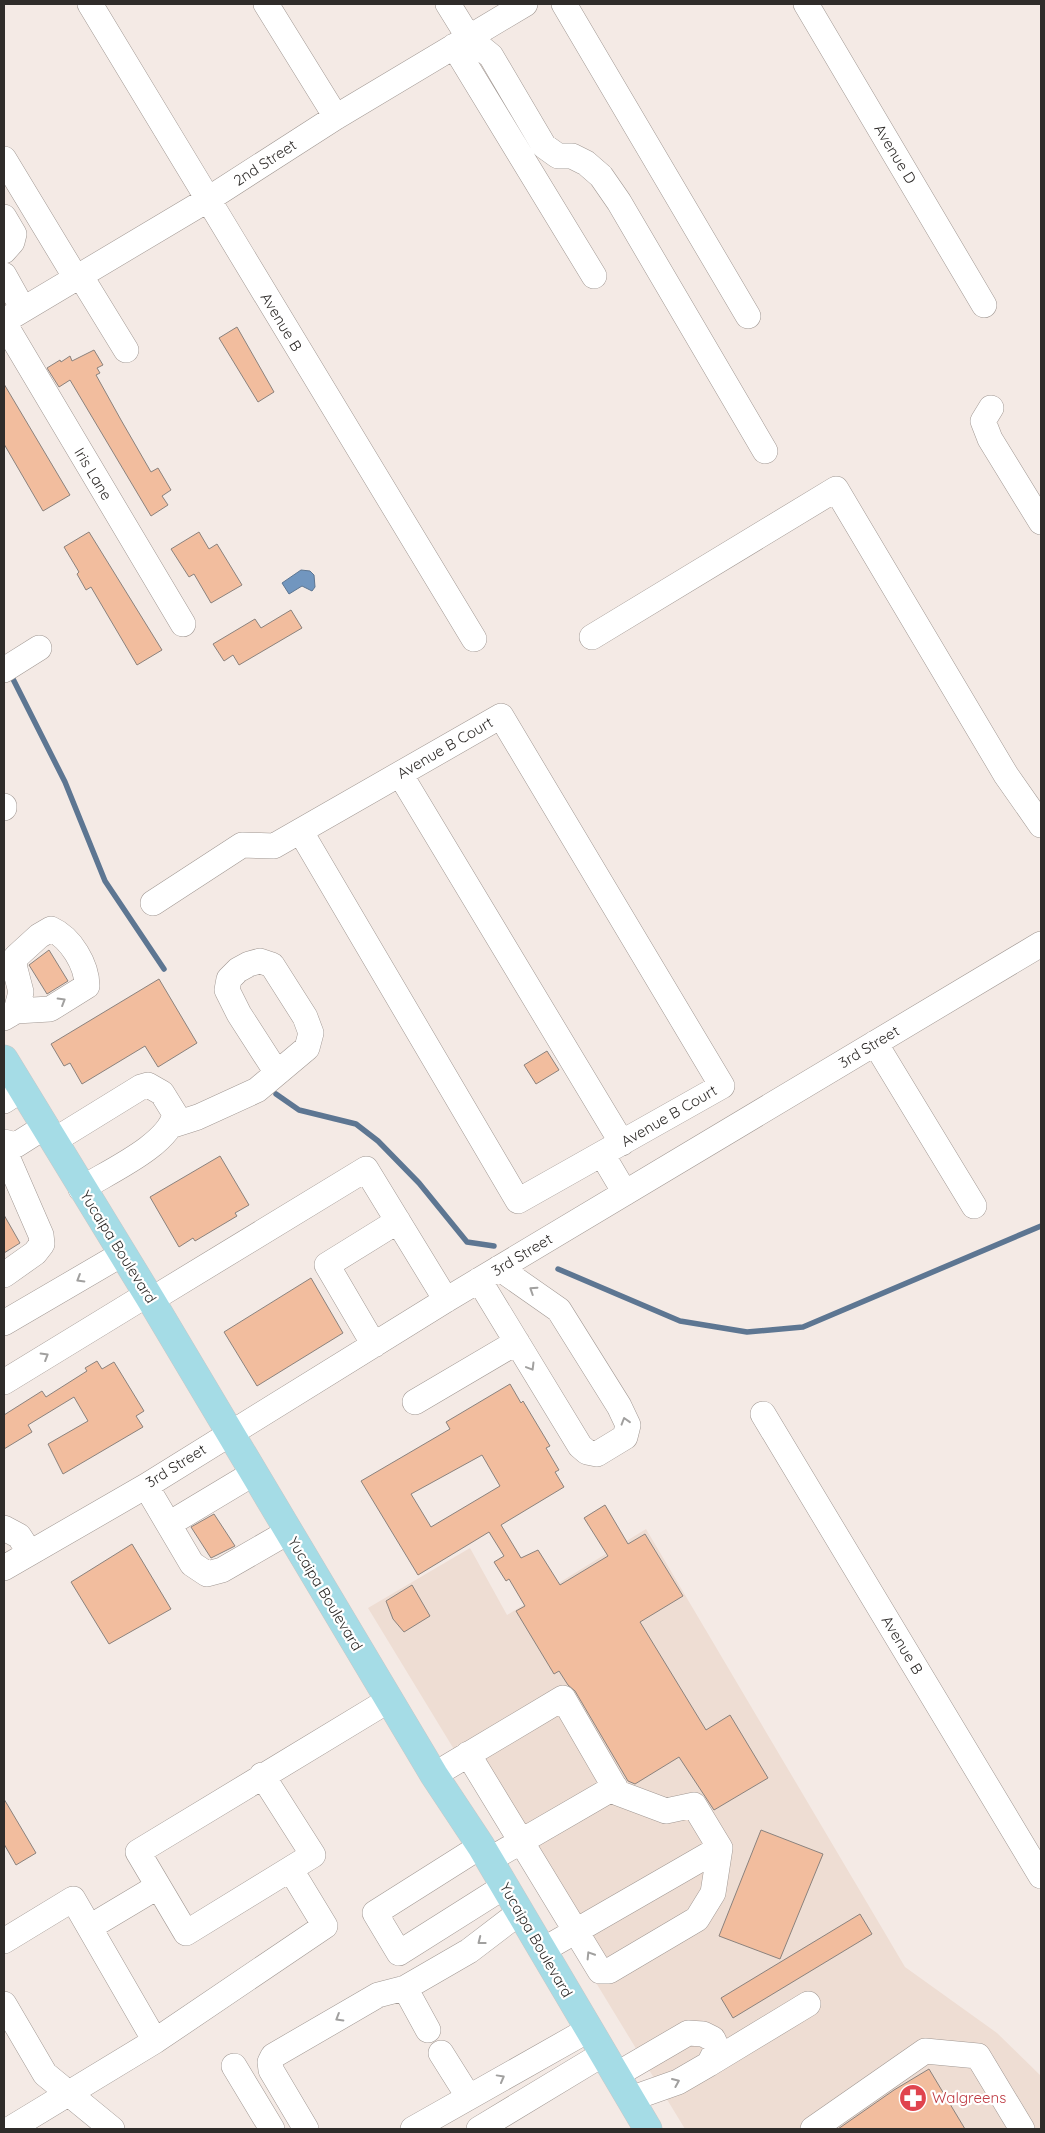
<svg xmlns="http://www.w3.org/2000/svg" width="1045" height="2133" font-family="Quicksand,sans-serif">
<rect width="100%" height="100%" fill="#f4eae5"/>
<path fill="#eeddd3" d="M 646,1529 L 905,1967 L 997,2033 L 1041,2076 L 1041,2129 L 685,2129 L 368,1608 L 470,1548 L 507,1615 Z"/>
<path fill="#7196bf" stroke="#5d7692" d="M 301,570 L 310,571 L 314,575 L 315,587 L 312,591 L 302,586 L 289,594 L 282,583 Z"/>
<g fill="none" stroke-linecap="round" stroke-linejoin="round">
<path stroke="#5d7692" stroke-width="5.5" d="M 13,679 L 65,782 L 105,881 L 164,969
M 276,1094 L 299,1110 L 356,1124 L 378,1141 L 419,1183 L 467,1242 L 494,1246
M 558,1269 L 680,1321 L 747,1332 L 803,1327 L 1041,1226"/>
</g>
<path fill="#f2bd9e" stroke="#8b827d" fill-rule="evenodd" d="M 237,327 L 274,392 L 258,402 L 219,338 Z
M 94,350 L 103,365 L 97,368 L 100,373 L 96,375 L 121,420 L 151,472 L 158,468 L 171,490 L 162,496 L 168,505 L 151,516 L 70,380 L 59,387 L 47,368 L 60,360 L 61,362 L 70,356 L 72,361 Z
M 4,384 L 70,495 L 43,511 L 4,444 Z
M 89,532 L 162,650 L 137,665 L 91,587 L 86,590 L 77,574 L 79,572 L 64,547 Z
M 199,532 L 209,549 L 217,544 L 242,585 L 211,603 L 194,574 L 189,577 L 171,549 Z
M 291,610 L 302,628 L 239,665 L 233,655 L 224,661 L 213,644 L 255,619 L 261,628 Z
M 49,950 L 68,981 L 47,994 L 29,965 Z
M 159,979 L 197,1043 L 158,1067 L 145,1046 L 82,1084 L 70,1063 L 64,1066 L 51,1044 Z
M 547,1051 L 559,1070 L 536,1084 L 524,1065 Z
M 220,1156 L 249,1205 L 235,1213 L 237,1216 L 195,1241 L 193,1238 L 179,1247 L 150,1197 Z
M 4,1215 L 20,1243 L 4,1253 Z
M 311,1278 L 343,1333 L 257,1386 L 224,1332 Z
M 97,1361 L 102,1369 L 114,1362 L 144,1411 L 136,1416 L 143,1427 L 63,1474 L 48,1444 L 88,1421 L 74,1397 L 28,1425 L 32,1432 L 4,1449 L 4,1415 L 42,1391 L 46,1397 L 87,1371 L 85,1368 Z
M 510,1384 L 521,1403 L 523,1401 L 550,1446 L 546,1448 L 559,1470 L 555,1472 L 564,1487 L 501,1525 L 521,1558 L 538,1550 L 560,1585 L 608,1556 L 584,1518 L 605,1505 L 628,1544 L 645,1534 L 683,1596 L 640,1622 L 706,1730 L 730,1715 L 768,1778 L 714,1810 L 679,1757 L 635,1784 L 628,1781 L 575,1691 L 568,1685 L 559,1671 L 554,1674 L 516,1611 L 525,1606 L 509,1579 L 506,1581 L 494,1562 L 504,1556 L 489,1532 L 418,1575 L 361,1481 L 450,1429 L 446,1422 ZM 482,1455 L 500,1486 L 431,1527 L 411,1494 Z
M 214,1514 L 235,1546 L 211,1558 L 191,1527 Z
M 132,1544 L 171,1609 L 109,1644 L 71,1582 Z
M 412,1585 L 430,1616 L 404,1632 L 393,1619 L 386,1601 Z
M 4,1799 L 36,1853 L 16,1865 L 4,1844 Z
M 761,1830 L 823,1854 L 780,1959 L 719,1936 Z
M 860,1914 L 872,1934 L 733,2018 L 721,1998 Z
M 929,2069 L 965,2129 L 838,2129 L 894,2090 Z"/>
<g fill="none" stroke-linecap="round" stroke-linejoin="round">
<g stroke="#a19893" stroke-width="26">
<path id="minor" d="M 90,4 L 474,639
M 266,4 L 336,117
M 448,4 L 469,38 L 491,56 L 544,146 L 558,156 L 572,156 L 586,163 L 601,176 L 619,202 L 765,451
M 564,4 L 748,316
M 806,4 L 984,305
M 454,46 L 594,276
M 4,159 L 76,278
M 4,217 L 14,234 L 12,242 L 4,251
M 4,275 L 23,309
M 80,275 L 126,350
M 4,321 L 207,200 L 336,117 L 525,4
M 4,323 L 183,624
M 991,408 L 983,421 L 990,439 L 1041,522
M 592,637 L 836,489 L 1006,775 L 1041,825
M 4,670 L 39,648
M 400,774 L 622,1143
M 4,806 L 4,808
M 153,903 L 242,845 L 274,846 L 501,716 L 722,1086 L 518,1201 L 301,832
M 4,1018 L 16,1011 L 50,1009 L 87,986 C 87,965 71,938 51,929 L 39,936 L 16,957 L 14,965 L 21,992 L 16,1011
M 875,1043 L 974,1206
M 4,1101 L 22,1089
M 173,1125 L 198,1117 L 257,1090 L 307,1048 L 311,1033 L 305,1017 L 272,965 L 260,961 L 249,964 L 238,970 L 229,979 L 227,990 L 239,1014 L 277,1073
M 55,1140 L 141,1087 L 148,1085 L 162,1093 L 175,1114 C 169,1145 108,1172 81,1189
M 4,1142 L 16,1145 L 46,1126
M 602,1154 L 625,1193
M 4,1275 L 35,1253 L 42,1244 L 41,1235 L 5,1152 L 4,1143
M 479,1280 L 580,1446 L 587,1452 L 597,1454 L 625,1437 L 628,1425 L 619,1406 L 559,1310 L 499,1268
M 151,1300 L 366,1169 L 446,1300
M 4,1323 L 122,1254
M 374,1345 L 327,1265 L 398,1221
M 4,1382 L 148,1294
M 415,1402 L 517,1342
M 763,1414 L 1041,1876
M 146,1486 L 192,1564 L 207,1574 L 222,1570 L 288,1532
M 169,1524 L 254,1473
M 4,1528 L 19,1536 L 30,1553
M 4,1568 L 146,1486 L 446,1300 L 1041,944
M 468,1754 L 600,1971 L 609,1971 L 697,1919 L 713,1893 L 720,1848
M 262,1775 L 313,1855 L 186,1933 L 138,1852 L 389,1700
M 434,1775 L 563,1698 L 618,1793 L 666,1811 L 694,1805 L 720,1848 L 543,1950
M 481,1846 L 375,1913 L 399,1953 L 505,1886
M 489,1860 L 615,1787
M 90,1927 L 157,1887
M 4,1941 L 73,1899 L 155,2041
M 405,1988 L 428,2030
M 4,2004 L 45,2074 L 112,2129
M 441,2053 L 468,2096
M 709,2064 L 808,2004
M 234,2066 L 272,2129
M 616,2075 L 688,2033 L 703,2034 L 713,2039 L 717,2048 L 709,2064 L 678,2082 L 630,2099
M 10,2129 L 155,2041 L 325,1926 L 291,1870
M 306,2129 L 271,2070 L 270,2062 L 273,2056 L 378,1995 L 405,1988 L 469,1951 L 520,1912
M 413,2129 L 588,2030
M 479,2129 L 603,2054
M 813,2129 L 925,2051 L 978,2056 L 1022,2129"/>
</g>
<g stroke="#c9c8c8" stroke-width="29">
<path id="major" d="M 4,1059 L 151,1300 L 434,1775 L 481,1846 L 648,2129"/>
</g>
<use href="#minor" stroke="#fff" stroke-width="25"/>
<use href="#major" stroke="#a5dce6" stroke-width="28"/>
</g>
<defs><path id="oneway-chevron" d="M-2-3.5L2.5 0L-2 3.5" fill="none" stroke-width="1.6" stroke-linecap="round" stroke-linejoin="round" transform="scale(1.25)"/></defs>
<g stroke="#a1a09f">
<use href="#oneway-chevron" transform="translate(62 1001) rotate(-31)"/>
<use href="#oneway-chevron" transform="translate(80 1279) rotate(149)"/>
<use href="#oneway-chevron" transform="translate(533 1290) rotate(-147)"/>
<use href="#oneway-chevron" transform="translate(45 1356) rotate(-31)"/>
<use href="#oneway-chevron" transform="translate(531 1367) rotate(59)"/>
<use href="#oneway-chevron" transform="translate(625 1421) rotate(-107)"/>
<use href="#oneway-chevron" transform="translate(481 1941) rotate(142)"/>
<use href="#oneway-chevron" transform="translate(590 1955) rotate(-122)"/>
<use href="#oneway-chevron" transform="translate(339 2018) rotate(149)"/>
<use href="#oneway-chevron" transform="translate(501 2078) rotate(-29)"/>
<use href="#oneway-chevron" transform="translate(676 2082) rotate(-23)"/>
</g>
<defs>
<g id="pharmacy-disc" transform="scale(1.4375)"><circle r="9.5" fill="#e0444e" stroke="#fff"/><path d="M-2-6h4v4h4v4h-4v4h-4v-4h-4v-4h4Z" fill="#fff"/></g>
</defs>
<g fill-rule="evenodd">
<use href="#pharmacy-disc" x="913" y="2098"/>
</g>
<g text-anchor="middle" stroke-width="4.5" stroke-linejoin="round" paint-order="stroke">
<g font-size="15" fill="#2f2c2a" stroke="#fff">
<text transform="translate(895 154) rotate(59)" y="5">Avenue D</text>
<text transform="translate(265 163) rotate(-33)" y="5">2nd Street</text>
<text transform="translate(281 322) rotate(59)" y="5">Avenue B</text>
<text transform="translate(93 474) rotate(59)" y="5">Iris Lane</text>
<text transform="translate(445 748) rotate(-30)" y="5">Avenue B Court</text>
<text transform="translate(869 1047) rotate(-31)" y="5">3rd Street</text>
<text transform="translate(669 1116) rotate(-30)" y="5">Avenue B Court</text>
<text transform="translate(118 1247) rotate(58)" y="5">Yucaipa Boulevard</text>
<text transform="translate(522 1255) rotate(-31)" y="5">3rd Street</text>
<text transform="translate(176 1466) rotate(-32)" y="5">3rd Street</text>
<text transform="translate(325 1594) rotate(59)" y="5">Yucaipa Boulevard</text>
<text transform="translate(902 1645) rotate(59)" y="5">Avenue B</text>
<text transform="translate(536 1940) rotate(60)" y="5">Yucaipa Boulevard</text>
</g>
<g font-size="15" fill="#be3a42" stroke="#fff" text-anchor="start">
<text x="932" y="2103">Walgreens</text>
</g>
</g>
<rect width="1045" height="2133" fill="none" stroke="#2f2c2a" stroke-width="10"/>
</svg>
